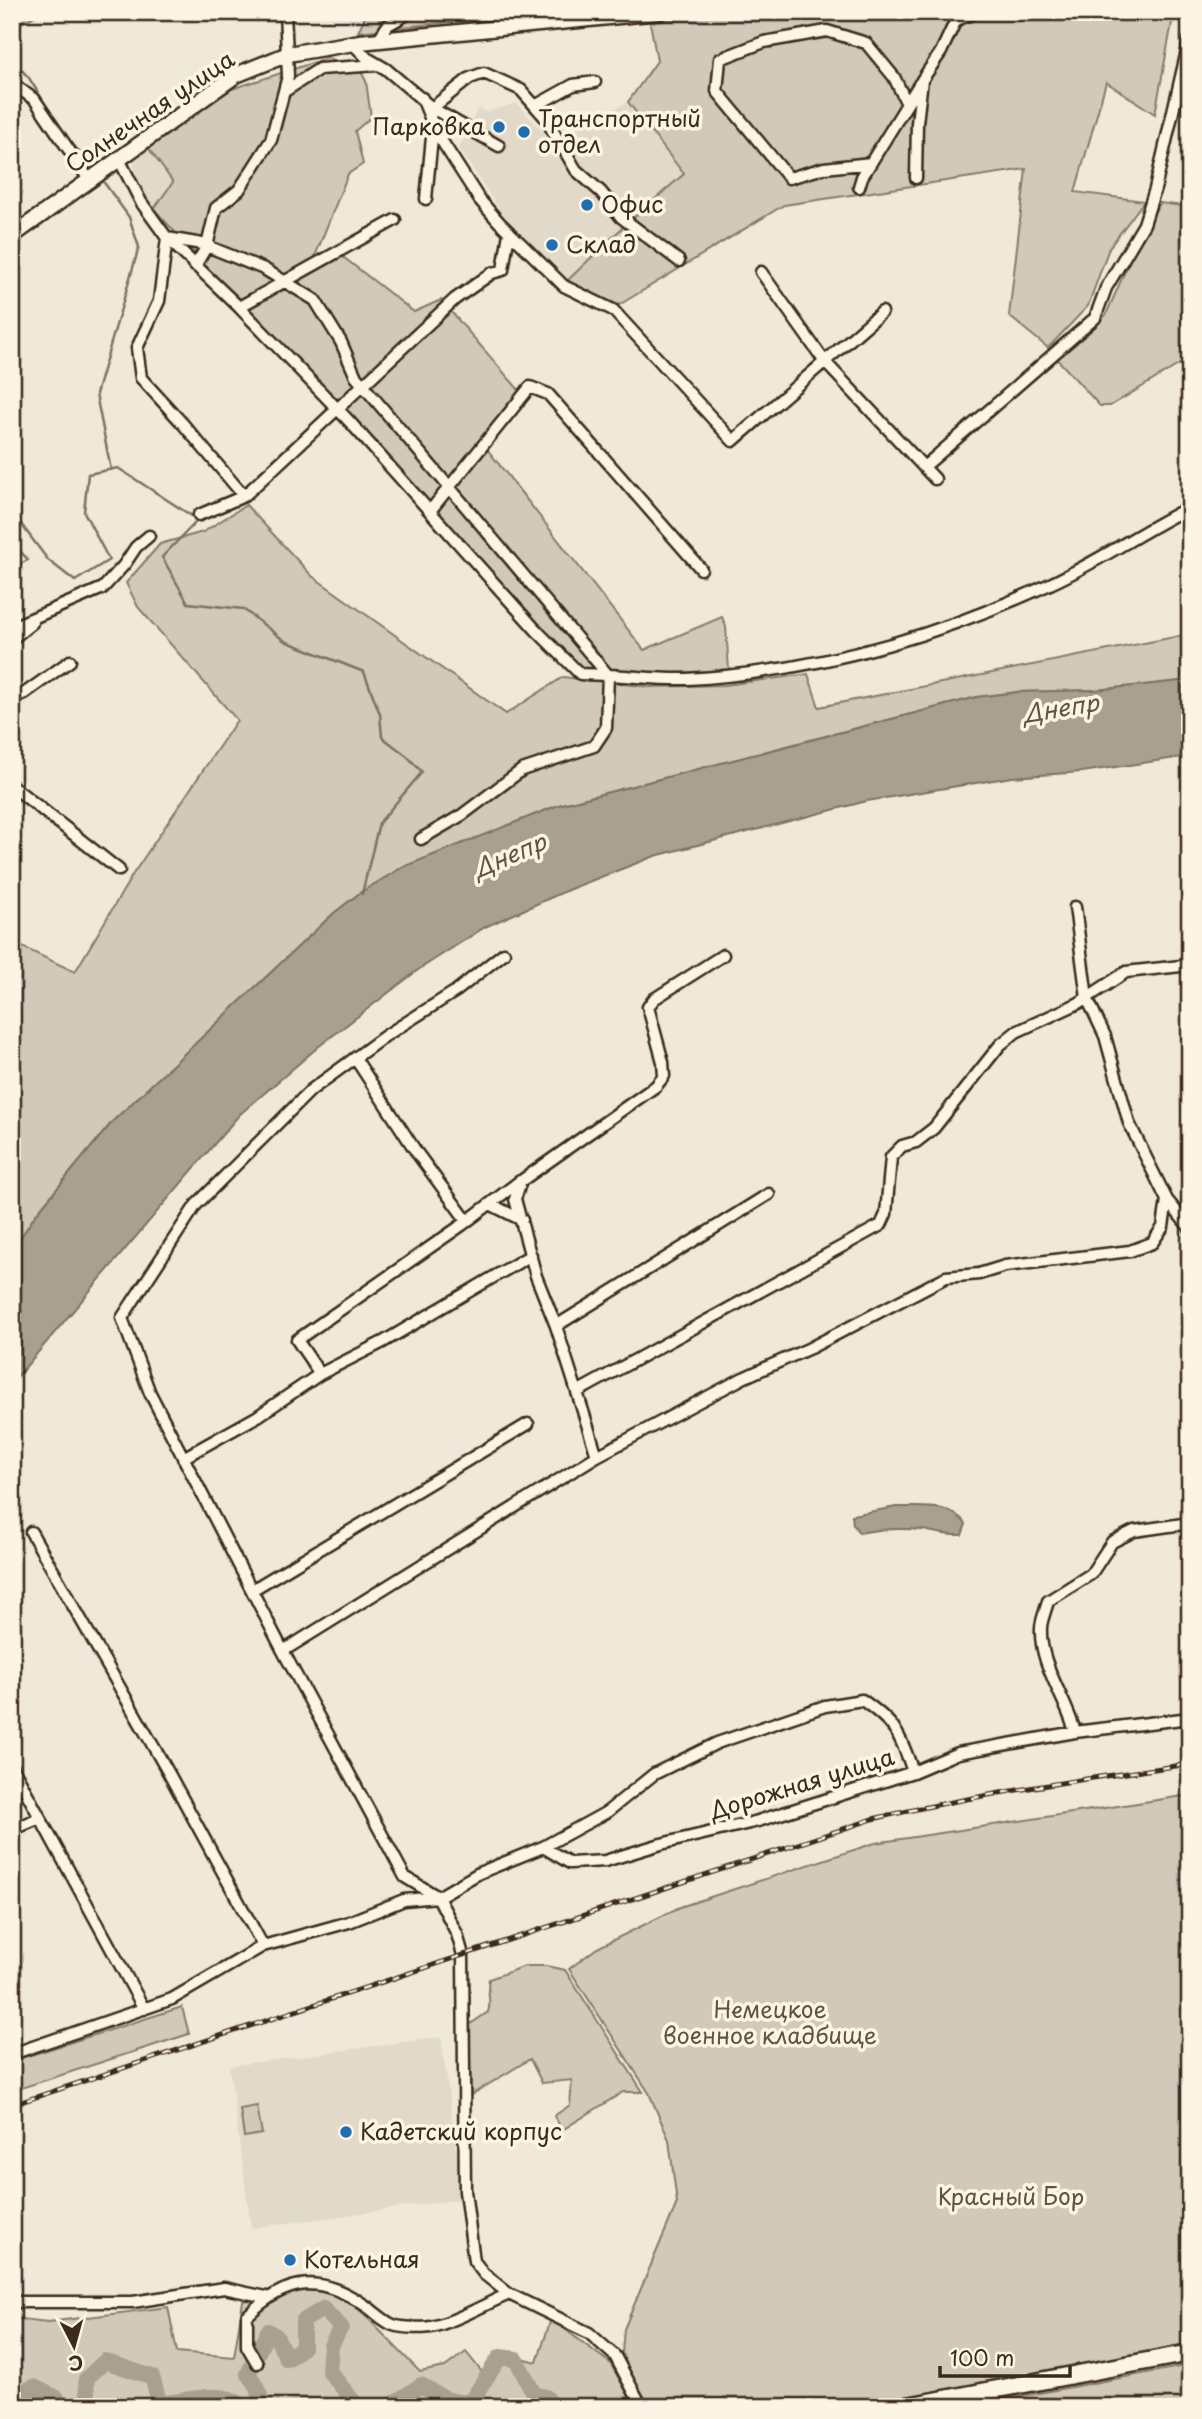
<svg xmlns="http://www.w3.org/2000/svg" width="1202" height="2419" font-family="'Playpen Sans',sans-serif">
<rect width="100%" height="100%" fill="#f0e9d9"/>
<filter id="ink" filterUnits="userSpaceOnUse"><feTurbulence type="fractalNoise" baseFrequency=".0143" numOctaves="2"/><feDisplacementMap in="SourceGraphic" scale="14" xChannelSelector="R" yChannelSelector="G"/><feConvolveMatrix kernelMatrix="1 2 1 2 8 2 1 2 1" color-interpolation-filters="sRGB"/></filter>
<g filter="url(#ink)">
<path fill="#e1d9c9" d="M 628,102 L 685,174 L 625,225 L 565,283 L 509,233 L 501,212 L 459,148 L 478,108 L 487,112 L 516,103 L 552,141 Z
M 147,146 L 173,182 L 154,209 L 140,199 L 133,159 Z
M 441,2037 L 463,2199 L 251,2228 L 229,2066 Z"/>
<path fill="#d2c9ba" stroke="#867a6c" stroke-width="2" d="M 12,12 L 51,12 L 38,14 L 12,28 Z
M 367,12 L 541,12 L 358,32 Z
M 743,12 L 1174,12 L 1155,114 L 1106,82 L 1075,192 L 1144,201 L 1109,248 L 1088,306 L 1048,348 L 1009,316 L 1026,169 L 784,205 L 619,305 L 565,283 L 625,225 L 684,174 L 628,102 L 657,61 L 650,22 Z
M 327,58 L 359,68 L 366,81 L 371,117 L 355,131 L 363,164 L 348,174 L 314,259 L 343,257 L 414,312 L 441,300 L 525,397 L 484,445 L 644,650 L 722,617 L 726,627 L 729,670 L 640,675 L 576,674 L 154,209 L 173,182 L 147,146 L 232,89 Z
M 1160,203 L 1190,207 L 1190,358 L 1110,406 L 1100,406 L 1057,359 L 1106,315 L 1139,239 Z
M 246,505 L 312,576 L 506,714 L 563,677 L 650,687 L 725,685 L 808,674 L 819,707 L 1190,634 L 1190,680 L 1096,690 L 1018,692 L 977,697 L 559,805 L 485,835 L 361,892 L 334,913 L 113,1121 L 36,1214 L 12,1251 L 12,942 L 75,972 L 133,874 L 237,720 L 138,607 L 126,583 L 160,544 L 203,532 Z
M 1190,1795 L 1190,2343 L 872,2407 L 647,2407 L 631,2381 L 622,2353 L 624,2329 L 677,2203 L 669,2140 L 649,2093 L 569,1969 L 597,1948 L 680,1907 L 875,1843 Z
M 525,1966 L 546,1966 L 565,1970 L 643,2092 L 623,2092 L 562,2130 L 554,2116 L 570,2105 L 572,2080 L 542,2083 L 530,2059 L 471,2095 L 469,2025 L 488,2012 C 492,2001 486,1991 489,1979 Z
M 182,2007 L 189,2034 L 12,2091 L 12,2061 Z
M 257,2106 L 262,2134 L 244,2137 L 240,2109 Z
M 315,2288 L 354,2304 L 420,2372 L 445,2367 L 466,2352 L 482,2372 L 501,2352 L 537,2362 L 551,2319 L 610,2363 L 635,2407 L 12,2407 L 12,2318 L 48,2322 L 168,2307 L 177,2352 L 234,2357 L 243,2301 Z
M 1190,2365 L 1190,2407 L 964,2407 Z"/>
<path fill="#aaa091" stroke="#7e7163" stroke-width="2" d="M 1190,680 L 1190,756 L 1082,772 L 1012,777 L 867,801 L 655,856 L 570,889 L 485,927 L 418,970 L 318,1047 L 239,1115 L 12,1383 L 12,1251 L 36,1214 L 113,1121 L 334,913 L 361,892 L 403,867 L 559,805 L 977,697 L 1018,692 L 1096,690 Z
M 896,1507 C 919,1508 950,1502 966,1524 L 962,1535 C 947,1536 936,1532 922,1530 C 900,1528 880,1529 859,1533 L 853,1524 L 852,1515 Z"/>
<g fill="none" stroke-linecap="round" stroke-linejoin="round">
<path stroke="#7e7163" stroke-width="2.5" d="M 12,59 L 29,78 L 63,133 L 94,169
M 100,177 L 129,217 L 139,247 L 96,394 L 111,470
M 12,568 L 28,560 L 14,544 L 21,524 L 48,560 L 75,581 L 109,560 L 84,512 L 88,474 L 118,468 L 198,520 L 162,557 L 188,603 L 243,609 L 285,641 L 364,672 L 380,714 L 382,737 L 407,756 L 422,772 L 379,823 L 362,894"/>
<path stroke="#aaa091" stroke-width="16" d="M 12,2398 L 34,2387 L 57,2398 L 50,2407
M 88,2407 L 86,2379 L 105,2361 L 152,2377 L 160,2404 C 182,2402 226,2387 242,2407
M 263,2407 L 258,2388 L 248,2374 L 268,2331 L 276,2336 L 287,2359 L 303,2347 L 303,2321 L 323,2309 L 341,2327 L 331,2346 L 329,2371 L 358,2407
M 389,2407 L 421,2385 C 436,2394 453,2406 471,2401 L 500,2357 L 516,2359 L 534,2394 L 546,2397 L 553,2407"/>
<g stroke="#3b2a1e" stroke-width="15">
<path id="street" d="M 378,40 L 388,25 L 411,12
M 352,43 L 367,58 L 386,69 L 432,108 L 499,146
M 12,83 L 35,100 L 90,181
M 285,91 L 319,69 L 378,65
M 422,98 L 436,132 L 479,199 L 499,222 L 564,286 L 613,310 L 733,441 L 882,312
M 535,106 L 573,85 L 595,82
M 432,108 L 470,78 L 484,73 L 521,90 L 544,116 L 576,170 L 601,192 L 621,217 L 679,261
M 119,159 L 141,202 L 167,238 L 202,244 L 264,269 L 315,300 L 341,342 L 356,377 L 608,675 C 634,676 661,680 687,679 C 813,672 936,637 1050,584 C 1098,562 1142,531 1190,507
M 871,163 L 824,168 L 789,178 L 717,91 L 720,59 L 764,42 L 827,31 L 866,43 L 894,77 L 907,104
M 916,178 L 917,123 L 922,80 L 941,52 L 956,20 L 977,12
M 859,187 L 862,177 L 920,83
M 426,199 L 433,127
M 195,266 L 207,246 L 216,208 L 239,190 L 271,140 L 288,76 L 285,12
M 761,272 L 825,362 L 935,479
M 239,307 L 395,220
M 925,466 L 1095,318 L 1106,288 L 1144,224 L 1155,189 L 1190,38
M 244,496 L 183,424 L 141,378 L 137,348 L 159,301 L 167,238 L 239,307 L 349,421 L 536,630 L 580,674 L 608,675 L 606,728 L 594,746 L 522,770 L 462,815 L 421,839
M 430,511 L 530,387 L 548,394 L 701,569
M 199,515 L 244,496 L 455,299 L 492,273 L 503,270 L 509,233
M 12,627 L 103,588 L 124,565 L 136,547 L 149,536
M 12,639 L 32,623
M 12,698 L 25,693 L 70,661
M 12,786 L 119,870
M 355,1058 L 417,1153 L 467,1221
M 1167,1200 L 1190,1228
M 490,1204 L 522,1220
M 556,1326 L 769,1194
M 320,1374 L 383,1342 L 531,1255
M 577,1392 L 556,1326 L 536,1276 L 515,1199 L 521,1181 L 656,1086 L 664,1076 L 663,1062 L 648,1007 L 654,999 L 723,955
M 597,1456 L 743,1378 L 810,1348 L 946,1277 L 979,1274 L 1005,1266 L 1130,1251 L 1152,1243 L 1163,1227 L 1167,1200 L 1129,1123 L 1105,1036 L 1087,998 L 1075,907
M 183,1458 L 258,1416 L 320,1374 L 297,1340 L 462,1225 L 520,1181
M 31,1532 L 168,1772 L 263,1946
M 252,1590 L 528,1424
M 283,1651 L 150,1393 L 122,1318 L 196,1205 L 311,1090 L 385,1036 L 456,991 L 504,953
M 1075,1732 C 1066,1698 1039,1664 1041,1628 C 1041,1620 1046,1610 1048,1601 L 1091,1574 L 1112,1542 L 1134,1531 L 1190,1523
M 12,1766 L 144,2009
M 12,1830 L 40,1818
M 543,1847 L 607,1812 L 654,1774 L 717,1743 L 825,1706 L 862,1700 C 895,1723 900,1733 913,1772
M 438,1897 L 405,1877 L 283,1651 L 597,1456 L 577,1392 L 881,1225 L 886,1214 L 891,1157 L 902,1146 L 916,1142 L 934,1128 L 1000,1045 L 1016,1032 L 1079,1003 L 1126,972 L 1190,965
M 438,1897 L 457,1934 L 463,1955 L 465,2191 L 474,2261 L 484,2274 L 509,2294 L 589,2333 L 615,2356 L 642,2407
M 12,2054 L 172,1999 L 263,1946 L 349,1922 L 404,1900 L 438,1897 L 479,1873 L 543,1847 L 570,1863 L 605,1861 L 661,1844 L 758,1821 L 913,1772 L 958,1753 L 1075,1732 L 1190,1718
M 12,2302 L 133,2302 L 224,2288 L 266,2297
M 257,2363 L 247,2346 L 247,2316 C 287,2277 320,2274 366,2306 C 375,2312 383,2321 393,2325 C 402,2328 425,2329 435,2326 C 457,2321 487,2303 509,2294"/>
</g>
<g stroke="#3b2a1e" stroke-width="19">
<path id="secondary" d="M 12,236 L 236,75 L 288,54 L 360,42 L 659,12"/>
</g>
<g stroke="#3b2a1e" stroke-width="21">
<path id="primary" d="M 902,2407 L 1190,2353"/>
</g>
<use href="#street" stroke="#fcf5e5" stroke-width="10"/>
<use href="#secondary" stroke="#fcf5e5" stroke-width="14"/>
<use href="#primary" stroke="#fcf5e5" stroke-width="16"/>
<g stroke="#3b2a1e" stroke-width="5">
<path id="rail" d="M 12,2105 L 873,1819 C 978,1794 1083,1779 1190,1764"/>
</g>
<use href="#rail" stroke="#fcf5e5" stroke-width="2.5" stroke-dasharray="8" stroke-linecap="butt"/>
</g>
</g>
<g fill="#1f6fb2" stroke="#fcf5e5" stroke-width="2.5">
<circle cx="499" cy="127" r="7"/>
<circle cx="524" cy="132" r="7"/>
<circle cx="587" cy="205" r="7"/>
<circle cx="552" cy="245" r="7"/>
<circle cx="346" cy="2132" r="7"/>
<circle cx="290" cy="2260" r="7"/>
</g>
<g text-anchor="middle" stroke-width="7" stroke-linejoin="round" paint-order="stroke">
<g font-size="23" fill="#3b2a1e" stroke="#fcf5e5">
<text transform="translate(150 112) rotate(-34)" y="8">Солнечная улица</text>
<text transform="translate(802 1784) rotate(-17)" y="8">Дорожная улица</text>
</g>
<g font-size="23" fill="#3b2a1e" stroke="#fcf5e5" text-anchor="start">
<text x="538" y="127">Транспортный<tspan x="538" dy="26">отдел</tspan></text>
<text x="485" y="135" text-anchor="end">Парковка</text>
<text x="601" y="213">Офис</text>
<text x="566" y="253">Склад</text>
<text x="360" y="2140">Кадетский корпус</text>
<text x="304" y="2268">Котельная</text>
</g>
<g font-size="23" fill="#615245" stroke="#fcf5e5">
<text x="770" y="2018">Немецкое<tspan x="770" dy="26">военное кладбище</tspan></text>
<text x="1011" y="2205">Красный Бор</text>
</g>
<g font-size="24" font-style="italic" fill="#625346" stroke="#fcf5e5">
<text transform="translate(1061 709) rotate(-9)" y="8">Днепр</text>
<text transform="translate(510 856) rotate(-23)" y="8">Днепр</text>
</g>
</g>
<rect width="1202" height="2419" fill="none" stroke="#fcf5e5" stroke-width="42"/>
<rect x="21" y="21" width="1160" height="2377" fill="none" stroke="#3b2a1e" stroke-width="2.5" filter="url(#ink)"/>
<g transform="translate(74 2346) rotate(174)" stroke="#fcf5e5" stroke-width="5" paint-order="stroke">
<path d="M0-5L12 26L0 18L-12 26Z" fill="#3b2a1e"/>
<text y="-10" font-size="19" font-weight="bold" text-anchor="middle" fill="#3b2a1e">С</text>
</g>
<path d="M940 2366v10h130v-10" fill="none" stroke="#3b2a1e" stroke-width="3.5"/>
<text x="950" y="2366" font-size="21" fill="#3b2a1e" stroke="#fcf5e5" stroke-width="5" paint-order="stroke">100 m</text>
</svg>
